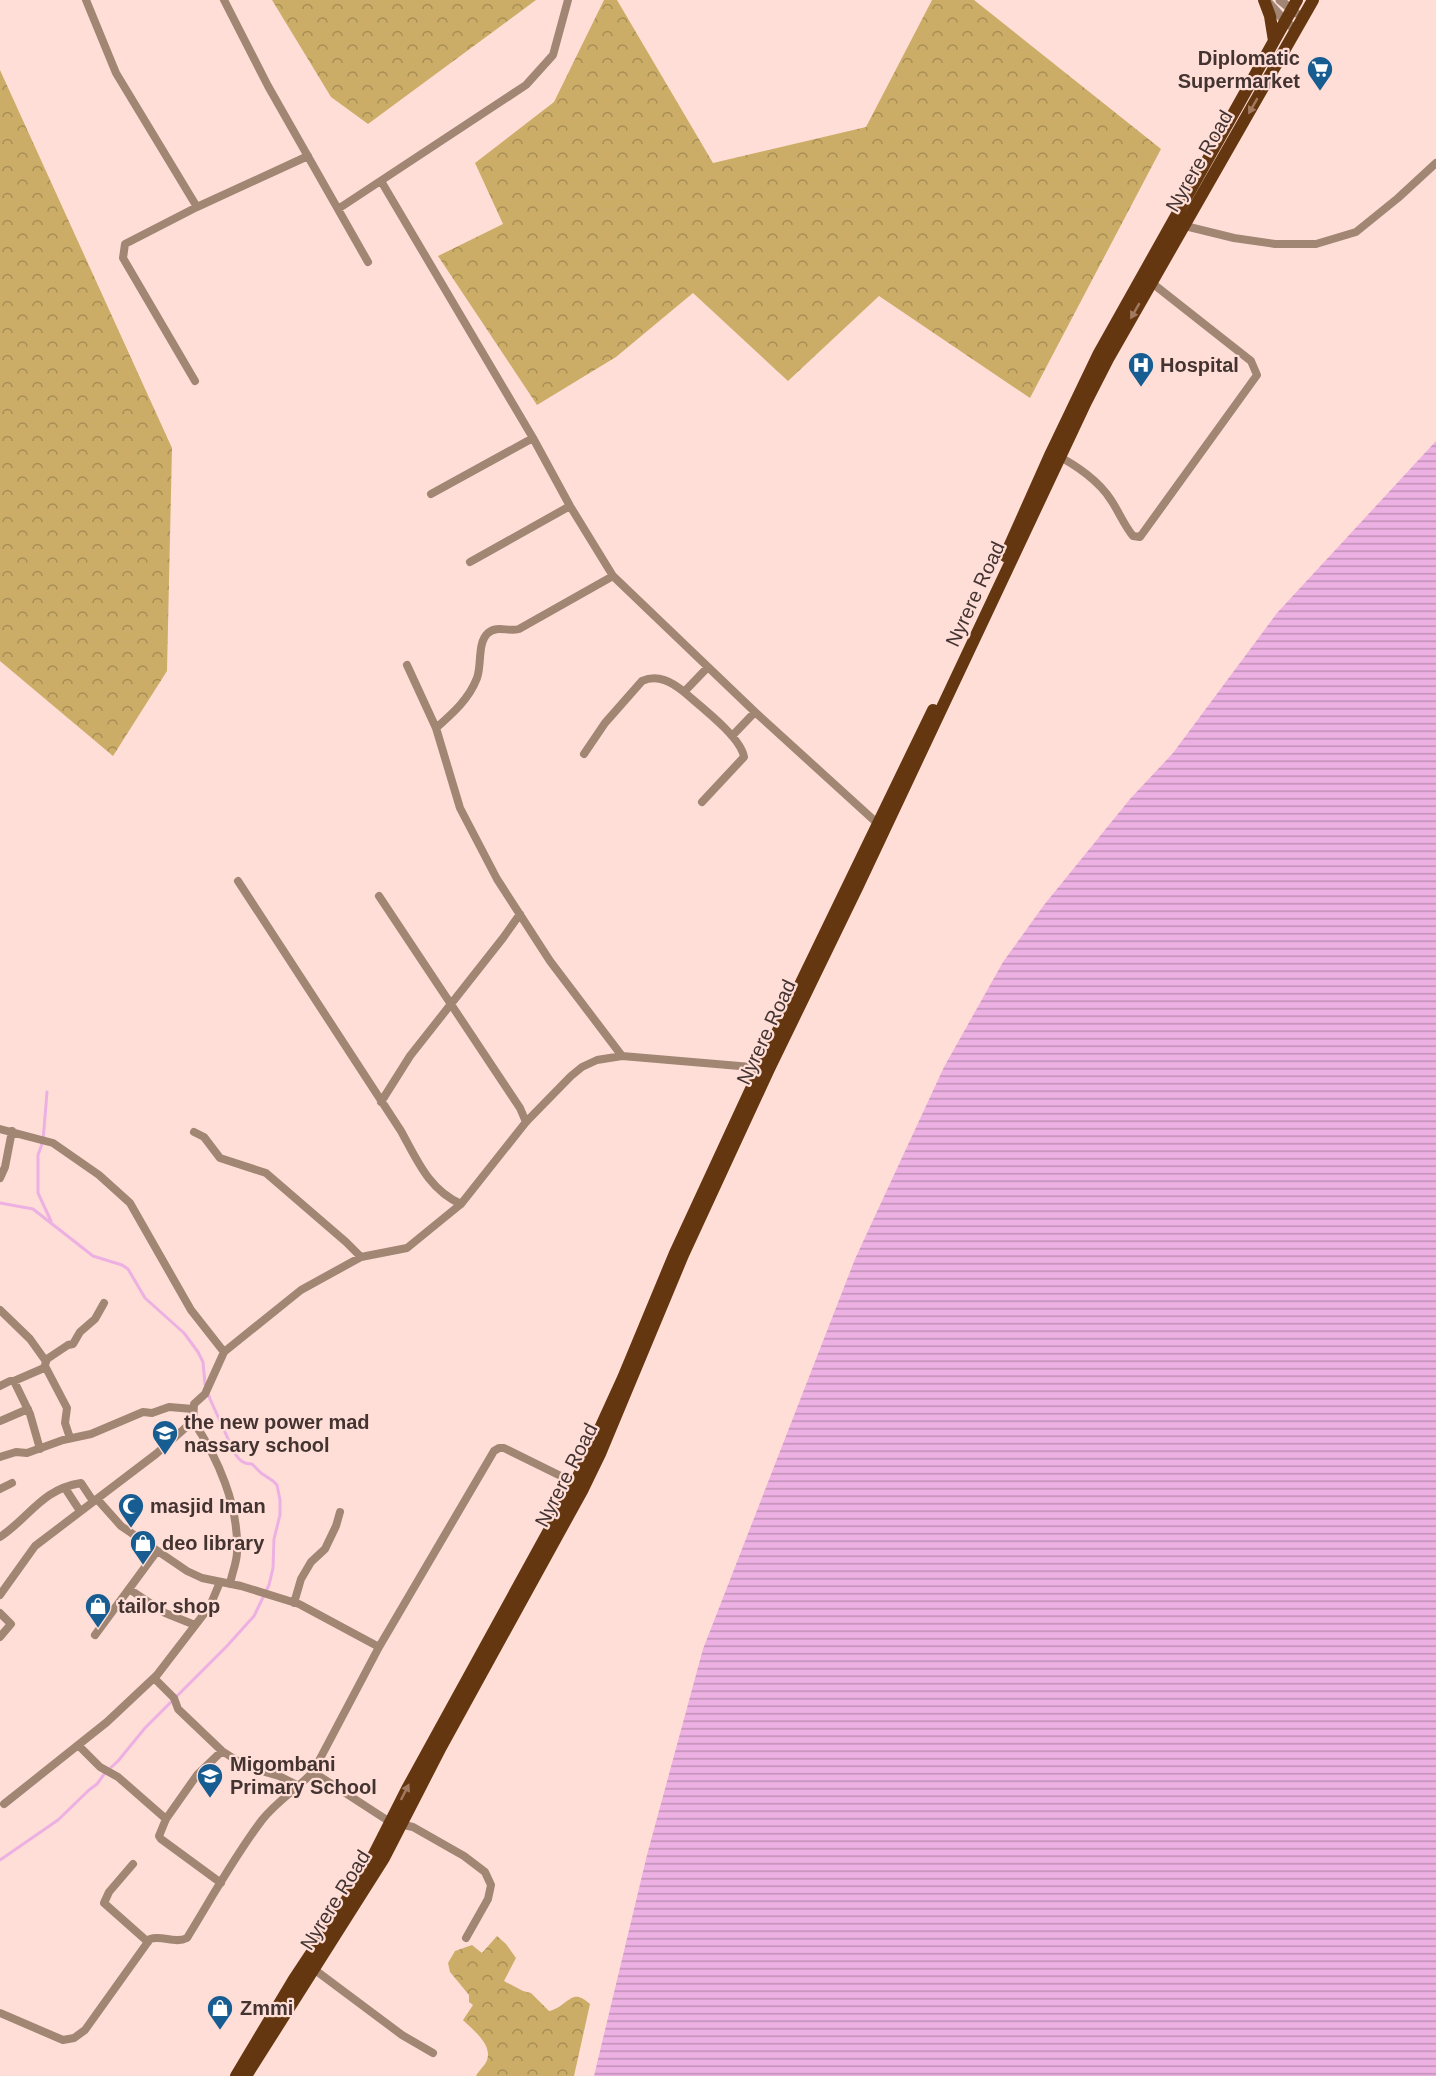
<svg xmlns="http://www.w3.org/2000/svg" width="1436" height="2076" font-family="Arial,sans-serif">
<defs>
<pattern id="forest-crowns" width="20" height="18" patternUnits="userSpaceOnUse" patternTransform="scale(1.5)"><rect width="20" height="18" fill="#ccad67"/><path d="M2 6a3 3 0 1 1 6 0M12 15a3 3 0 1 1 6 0" fill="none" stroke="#a78e55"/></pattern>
<pattern id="water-rules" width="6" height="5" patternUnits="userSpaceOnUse" patternTransform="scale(1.5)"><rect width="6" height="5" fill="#ecb0e2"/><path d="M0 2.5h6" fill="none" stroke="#c190b8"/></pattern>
</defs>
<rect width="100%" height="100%" fill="#ffded8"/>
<path fill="url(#forest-crowns)" d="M 272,0 L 536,0 L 368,124 L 331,97 Z
M 604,0 L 617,0 L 713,163 L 866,127 L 932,0 L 974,0 L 1161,149 L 1030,398 L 879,296 L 788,381 L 693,293 L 616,357 L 537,405 L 438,256 L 503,224 L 475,163 L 554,102 Z
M 0,70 L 172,448 L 167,671 L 113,756 L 0,661 Z
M 497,1936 L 506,1944 L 516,1958 L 504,1981 L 523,1991 L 531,1993 L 549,2011 C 569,2006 571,1986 590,2004 L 574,2076 L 476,2076 C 478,2072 482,2068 485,2064 C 496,2047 474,2031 463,2020 L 473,2005 L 469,2002 L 469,1995 L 450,1972 L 448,1963 L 455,1951 L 472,1945 L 482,1953 Z"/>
<path fill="url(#water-rules)" d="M 1436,441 L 1436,2076 L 594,2076 L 647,1855 L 703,1649 L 855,1259 L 944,1067 L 1003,962 L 1044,905 L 1130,799 L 1173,753 L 1277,613 Z"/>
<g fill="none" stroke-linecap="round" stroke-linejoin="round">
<path stroke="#ecb0e2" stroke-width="3" d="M 47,1092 L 43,1141 L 38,1155 L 38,1193 L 51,1221
M 0,1203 L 33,1209 L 93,1256 L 122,1265 L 128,1269 L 145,1298 L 184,1333 L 198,1352 L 203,1362 L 205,1384 L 210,1399 L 234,1452 C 239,1460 243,1464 252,1464 L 261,1473 L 273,1481 L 277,1485 L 280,1500 L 280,1515 L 274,1539 L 273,1568 L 269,1585 L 254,1616 L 227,1646 L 145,1728 L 118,1761 L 105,1773 L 97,1784 L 89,1790 L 58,1820 L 0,1860"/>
<path stroke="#a18673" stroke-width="8" d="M 86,0 L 116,73 L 197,207
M 224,0 L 268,86 L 368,262
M 381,181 L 533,438 L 570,506 L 613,576 L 755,712 L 877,823
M 338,209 L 526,85 L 553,55 L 568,0
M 1181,225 L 1234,238 L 1275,244 L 1316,244 L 1356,232 L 1398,198 L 1436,163
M 195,381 L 123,258 L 125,244 L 197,207 L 308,156
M 1056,455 C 1076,465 1099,481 1111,500 C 1119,512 1124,525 1133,536 L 1140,537 L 1257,375 L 1251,361 L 1152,283
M 431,494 L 533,438
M 470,562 L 570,506
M 407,665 L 436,728 L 460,808 L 497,879 L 550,961 L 622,1056
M 684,692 C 700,706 741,737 744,757 L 702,802
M 436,728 C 453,713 469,699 477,678 C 482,665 477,643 488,633 C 497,625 508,632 519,629 L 613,576
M 732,736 L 755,712
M 584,754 L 605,723 L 642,681 C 658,674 672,682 684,692 L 708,667
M 238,881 L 401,1131 C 417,1160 429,1190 461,1204
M 379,896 L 520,1108 L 526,1122
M 381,1102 L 410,1056 L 503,938 L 520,914
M 0,1129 L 53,1143 L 99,1175 L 130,1203 L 191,1310 L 224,1352
M 194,1132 L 204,1137 L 220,1158 L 266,1173 L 346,1242 L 361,1257
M 0,1178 L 5,1167 L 12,1131
M 0,1310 L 30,1339 L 45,1360
M 45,1366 L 67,1408 L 65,1423 L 70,1438
M 0,1386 L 10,1381 L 14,1381
M 0,1421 L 28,1409
M 193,1421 C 218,1458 239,1506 237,1552 C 237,1562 232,1573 230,1584
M 40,1449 L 30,1414 L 14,1381 L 44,1368 L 47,1359 L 68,1345 L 73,1344 L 80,1332 L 95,1319 L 104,1303
M 0,1457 L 16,1452 L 27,1453 L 63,1440 L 91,1434 L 143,1412 L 152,1413 L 169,1407 L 193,1409
M 65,1488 L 80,1511
M 0,1489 L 12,1483
M 97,1499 L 121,1526 L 187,1571 L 202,1578 L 241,1586 L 299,1604 L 379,1647
M 0,1537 C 30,1517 42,1489 81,1483 L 93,1501
M 129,1589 L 165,1613 L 195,1625
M 0,1595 L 35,1546 L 156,1454 L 193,1421 L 194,1404 L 205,1394 L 224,1352 L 301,1290 L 361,1257 L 407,1248 L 461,1204 L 526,1122 L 571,1076 L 582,1067 L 597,1060 L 622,1056 L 763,1068
M 294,1603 L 301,1579 L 311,1562 L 325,1549 L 336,1526 L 340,1512
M 0,1613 L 11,1624 L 0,1637
M 95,1635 L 157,1551
M 154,1678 L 174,1698 L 178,1709 L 222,1751 L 247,1767 L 279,1776 L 299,1786
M 78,1745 L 100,1767 L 118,1777 L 166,1819 L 197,1775 L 222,1751
M 313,1772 L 390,1822 L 413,1827 L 464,1856 L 485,1872 L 491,1885 L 488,1899 L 466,1938
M 4,1804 L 107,1722 L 157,1675 L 210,1606 L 220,1582
M 166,1819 L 159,1836 L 161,1839 L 221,1883
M 133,1864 L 109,1892 L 104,1903 L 148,1942
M 311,1967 L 402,2035 L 433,2053
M 0,2013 L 63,2040 L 74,2038 L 85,2030 L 150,1939 C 162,1935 175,1944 187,1938 C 211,1899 234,1857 262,1820 C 277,1801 297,1789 313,1772 L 379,1647 L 494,1451 L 499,1448 L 504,1448 L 575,1483"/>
<path stroke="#a18673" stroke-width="9" d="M 1266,0 L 1285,21 L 1296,30
M 1280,0 L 1296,13"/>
<path stroke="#643710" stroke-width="12" d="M 1264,0 L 1270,16 L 1274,41
M 1005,556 L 1051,453 L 1098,355 L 1297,0
M 236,2076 L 294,1979 L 365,1872 L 407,1789 L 575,1483 L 623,1378 L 675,1253 L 781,1024 L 933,710
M 246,2076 L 384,1858 L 441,1747 L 583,1489 L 600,1454 L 683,1255 L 769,1069 L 857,888 L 1086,402 L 1108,359 L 1313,0"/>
</g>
<defs><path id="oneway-solid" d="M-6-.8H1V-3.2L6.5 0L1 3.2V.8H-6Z" transform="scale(1.5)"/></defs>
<g fill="#a27a60">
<use href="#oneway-solid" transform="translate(1253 106) rotate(120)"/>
<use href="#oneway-solid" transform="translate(1135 311) rotate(120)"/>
<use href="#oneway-solid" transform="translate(405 1792) rotate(-63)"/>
</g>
<defs>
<g id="supermarket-pin" transform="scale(1.35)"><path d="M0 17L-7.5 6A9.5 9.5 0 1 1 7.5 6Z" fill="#185d92" stroke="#ffded8"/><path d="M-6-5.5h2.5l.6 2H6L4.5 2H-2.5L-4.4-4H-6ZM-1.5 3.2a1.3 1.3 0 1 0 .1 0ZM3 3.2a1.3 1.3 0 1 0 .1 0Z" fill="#fff"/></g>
<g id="hospital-pin" transform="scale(1.35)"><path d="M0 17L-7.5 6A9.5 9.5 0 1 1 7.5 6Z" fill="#185d92" stroke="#ffded8"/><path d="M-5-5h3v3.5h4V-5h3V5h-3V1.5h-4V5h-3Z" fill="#fff"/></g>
<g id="school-pin" transform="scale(1.35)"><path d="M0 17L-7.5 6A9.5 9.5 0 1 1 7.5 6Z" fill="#185d92" stroke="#ffded8"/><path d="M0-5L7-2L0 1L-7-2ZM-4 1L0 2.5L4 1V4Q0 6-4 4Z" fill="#fff"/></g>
<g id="mosque-pin" transform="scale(1.35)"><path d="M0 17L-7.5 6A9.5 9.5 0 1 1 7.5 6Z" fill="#185d92" stroke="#ffded8"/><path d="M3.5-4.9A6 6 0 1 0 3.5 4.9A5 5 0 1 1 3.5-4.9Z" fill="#fff"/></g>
<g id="shop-pin" transform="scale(1.35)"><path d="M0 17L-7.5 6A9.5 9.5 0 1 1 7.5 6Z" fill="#185d92" stroke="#ffded8"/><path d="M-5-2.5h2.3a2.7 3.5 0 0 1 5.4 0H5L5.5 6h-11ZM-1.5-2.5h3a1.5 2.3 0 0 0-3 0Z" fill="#fff"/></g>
</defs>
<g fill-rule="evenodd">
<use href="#supermarket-pin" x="1320" y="69"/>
<use href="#hospital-pin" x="1141" y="365"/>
<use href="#school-pin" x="165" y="1433"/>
<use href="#mosque-pin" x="131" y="1506"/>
<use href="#shop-pin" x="143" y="1543"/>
<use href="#shop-pin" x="98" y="1606"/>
<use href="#school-pin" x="210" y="1776"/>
<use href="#shop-pin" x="220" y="2008"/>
</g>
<g text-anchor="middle" stroke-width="4.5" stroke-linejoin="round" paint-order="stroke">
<g font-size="20" font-weight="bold" fill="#443431" stroke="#ffded8" text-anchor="start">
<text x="1300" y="65" text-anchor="end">Diplomatic<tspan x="1300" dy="23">Supermarket</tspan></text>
<text x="1160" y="372">Hospital</text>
<text x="184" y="1429">the new power mad<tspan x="184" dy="23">nassary school</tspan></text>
<text x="150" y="1513">masjid Iman</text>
<text x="162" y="1550">deo library</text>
<text x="118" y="1613">tailor shop</text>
<text x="230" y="1771">Migombani<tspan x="230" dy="23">Primary School</tspan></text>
<text x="240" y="2015">Zmmi</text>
</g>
<g font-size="20" fill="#443431" stroke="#ffded8">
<text transform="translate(1199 161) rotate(-60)" y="7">Nyrere Road</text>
<text transform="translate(975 594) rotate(-65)" y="7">Nyrere Road</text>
<text transform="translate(766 1032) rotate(-65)" y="7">Nyrere Road</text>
<text transform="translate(566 1475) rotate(-63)" y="7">Nyrere Road</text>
<text transform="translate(335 1900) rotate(-58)" y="7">Nyrere Road</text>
</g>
</g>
</svg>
